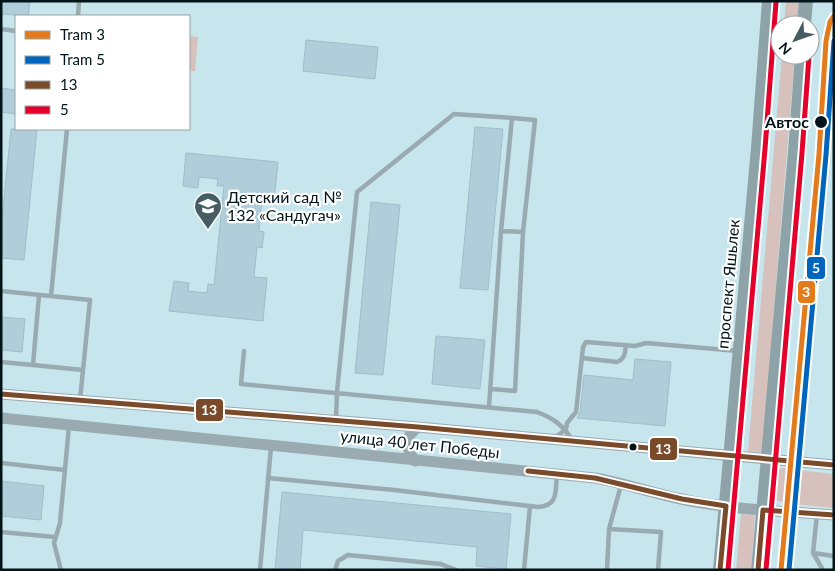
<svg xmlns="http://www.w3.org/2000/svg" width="835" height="571" font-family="Lato,sans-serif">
<rect width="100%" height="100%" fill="#c7e5ec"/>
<path fill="#d6c1bc" d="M 786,1 L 799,1 L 798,25 L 784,25 Z
M 189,36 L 198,37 L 195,71 L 189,71 Z
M 782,55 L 795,55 L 762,453 L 748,451 Z
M 782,468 L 788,468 L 785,503 L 776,500 L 779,469 Z
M 799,470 L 834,474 L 834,508 L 795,504 Z
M 741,514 L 755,515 L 751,570 L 736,570 Z"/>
<path fill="#b0ceda" stroke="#a0bdc8" d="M 1,1 L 30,1 L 28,16 L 1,14 Z
M 306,40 L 378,47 L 375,79 L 303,71 Z
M 1,88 L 16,90 L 16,114 L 1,112 Z
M 475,127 L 503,129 L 488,290 L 460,288 Z
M 11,129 L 37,129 L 24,260 L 1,258 L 1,229 Z
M 186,153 L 278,162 L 274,201 L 262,199 L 259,231 L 264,232 L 262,248 L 257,247 L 254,277 L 267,278 L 263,321 L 169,311 L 174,281 L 189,283 L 188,291 L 207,293 L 208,284 L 214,285 L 224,186 L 217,186 L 218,179 L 199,177 L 198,188 L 183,186 Z
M 371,202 L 400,205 L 383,375 L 355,373 Z
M 1,317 L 25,319 L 22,352 L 1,350 Z
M 436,336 L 485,340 L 480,389 L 432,384 Z
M 635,359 L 671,362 L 665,426 L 577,418 L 580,412 L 584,375 L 633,380 Z
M 1,481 L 44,486 L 41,520 L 1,516 Z
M 282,492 L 511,514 L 506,569 L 476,566 L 477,547 L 303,530 L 300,570 L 275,570 Z"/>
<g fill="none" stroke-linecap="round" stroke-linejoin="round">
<path stroke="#99aab0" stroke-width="4.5" d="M 78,16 L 79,1
M 1,29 L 16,31
M 1,291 L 90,300 L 80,400
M 51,296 L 67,129
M 244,351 L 241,384 L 537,412 C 553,418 563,425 572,440
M 582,358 L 617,362 C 625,359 625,353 626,345
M 1,362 L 33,365 L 39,295
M 33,365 L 83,370
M 491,389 L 515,391 L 523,232
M 489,407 L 501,231
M 336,419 L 337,392 L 357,192 L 454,114 L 512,118 L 501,231 L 523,232 L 535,120 L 512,118
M 556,437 L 566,429 L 567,423 L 576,412 L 583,347 L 586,342 L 635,346 L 646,343 L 738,351
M 1,463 L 65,470
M 268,478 L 394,490 L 538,507 C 559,506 555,491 557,475
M 817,514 L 813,553 L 823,570
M 609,529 L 661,532 L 658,570
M 1,532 L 55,537
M 813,553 L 834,556
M 61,570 L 54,543 L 60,523 L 69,426
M 260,570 L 271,447
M 335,570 L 338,561 L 348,555 L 441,564 L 456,570
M 524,570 L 530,506
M 607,570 L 609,529 L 621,485"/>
<path stroke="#99aab0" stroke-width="11" d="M 1,394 L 418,427 L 834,465
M 1,418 L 595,478 C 624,483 652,493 681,499 C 731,510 783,511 834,515
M 415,461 C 405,446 403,439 418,427"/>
<path stroke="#8da3a8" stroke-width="14" d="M 804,25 L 806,1
M 720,570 L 758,148 L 769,1
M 758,570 L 795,152 L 802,55"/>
<g stroke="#fff" stroke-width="9">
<path id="bus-1" d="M 1,394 L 418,427 L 834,465
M 528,471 L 595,478 L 682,499 L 726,506 L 720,570
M 758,570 L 763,510 L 834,515"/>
</g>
<g stroke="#fff" stroke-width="9">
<path id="bus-2" d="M 728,570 L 765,149 L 776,2
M 766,570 L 802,153 L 809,56"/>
</g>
<use href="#bus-1" stroke="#7a4b2a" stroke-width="5"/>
<use href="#bus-2" stroke="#e4002b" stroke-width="5"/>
<g stroke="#fff" stroke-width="9">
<path id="tram-1" d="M 781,570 L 819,154 L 826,41 L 830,22 L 834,16"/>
</g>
<g stroke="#fff" stroke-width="9">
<path id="tram-2" d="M 789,570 L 826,155 L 834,41"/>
</g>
<use href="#tram-1" stroke="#e37a1b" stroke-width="5"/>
<use href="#tram-2" stroke="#0065bd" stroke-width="5"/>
</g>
<defs>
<g id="school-pin" transform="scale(1.4375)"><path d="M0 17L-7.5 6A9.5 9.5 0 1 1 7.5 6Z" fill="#465d63" stroke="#fff"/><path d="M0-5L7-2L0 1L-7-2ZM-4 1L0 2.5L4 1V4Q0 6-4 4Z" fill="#fff"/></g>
</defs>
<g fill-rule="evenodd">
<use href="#school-pin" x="208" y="206"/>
</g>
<g fill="#011419" stroke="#fff" stroke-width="2">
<circle cx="821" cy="122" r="7"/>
<circle cx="633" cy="447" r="4.5"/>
</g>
<g text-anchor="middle" stroke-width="4.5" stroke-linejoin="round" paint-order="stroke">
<g font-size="16" font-weight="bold" fill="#011419" stroke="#fff" text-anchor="end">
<text x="809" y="128">Автос</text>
</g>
<g font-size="16" fill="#011419" stroke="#fff" text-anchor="start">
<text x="227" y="203">Детский сад №<tspan x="227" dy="18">132 «Сандугач»</tspan></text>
</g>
<g font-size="16" fill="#011419" stroke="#fff">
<text transform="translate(728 284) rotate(-85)" y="6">проспект Яшьлек</text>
<text transform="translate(420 444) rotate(6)" y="6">улица 40 лет Победы</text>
</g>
</g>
<g stroke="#fff" stroke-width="2">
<rect x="806" y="256" width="20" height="24" rx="5" fill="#0065bd"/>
<rect x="797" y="280" width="19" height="24" rx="5" fill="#e37a1b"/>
<rect x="195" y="398" width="29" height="24" rx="5" fill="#7a4b2a"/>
<rect x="649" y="437" width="29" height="24" rx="5" fill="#7a4b2a"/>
</g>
<g font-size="14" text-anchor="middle" font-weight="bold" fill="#fff">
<text x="816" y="273">5</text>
<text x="806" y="297">3</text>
<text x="209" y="415">13</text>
<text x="663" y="454">13</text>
</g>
<rect width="835" height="571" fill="none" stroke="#011419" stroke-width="5"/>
<rect x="15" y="15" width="175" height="115" fill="#ffffff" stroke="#99a1a3"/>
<rect x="25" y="31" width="25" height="8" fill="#e37a1b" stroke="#99a1a3"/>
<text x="60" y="40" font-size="15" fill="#011419">Tram 3</text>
<rect x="25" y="56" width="25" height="8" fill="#0065bd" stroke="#99a1a3"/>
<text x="60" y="65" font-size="15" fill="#011419">Tram 5</text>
<rect x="25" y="81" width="25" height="8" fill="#7a4b2a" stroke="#99a1a3"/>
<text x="60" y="90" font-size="15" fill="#011419">13</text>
<rect x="25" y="106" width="25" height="8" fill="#e4002b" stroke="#99a1a3"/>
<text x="60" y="115" font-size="15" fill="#011419">5</text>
<g transform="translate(795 40) rotate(229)"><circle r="24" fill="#ffffff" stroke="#99a1a3"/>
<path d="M0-4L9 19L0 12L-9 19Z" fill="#465d63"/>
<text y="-8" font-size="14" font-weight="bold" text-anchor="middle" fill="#011419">N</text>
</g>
</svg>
